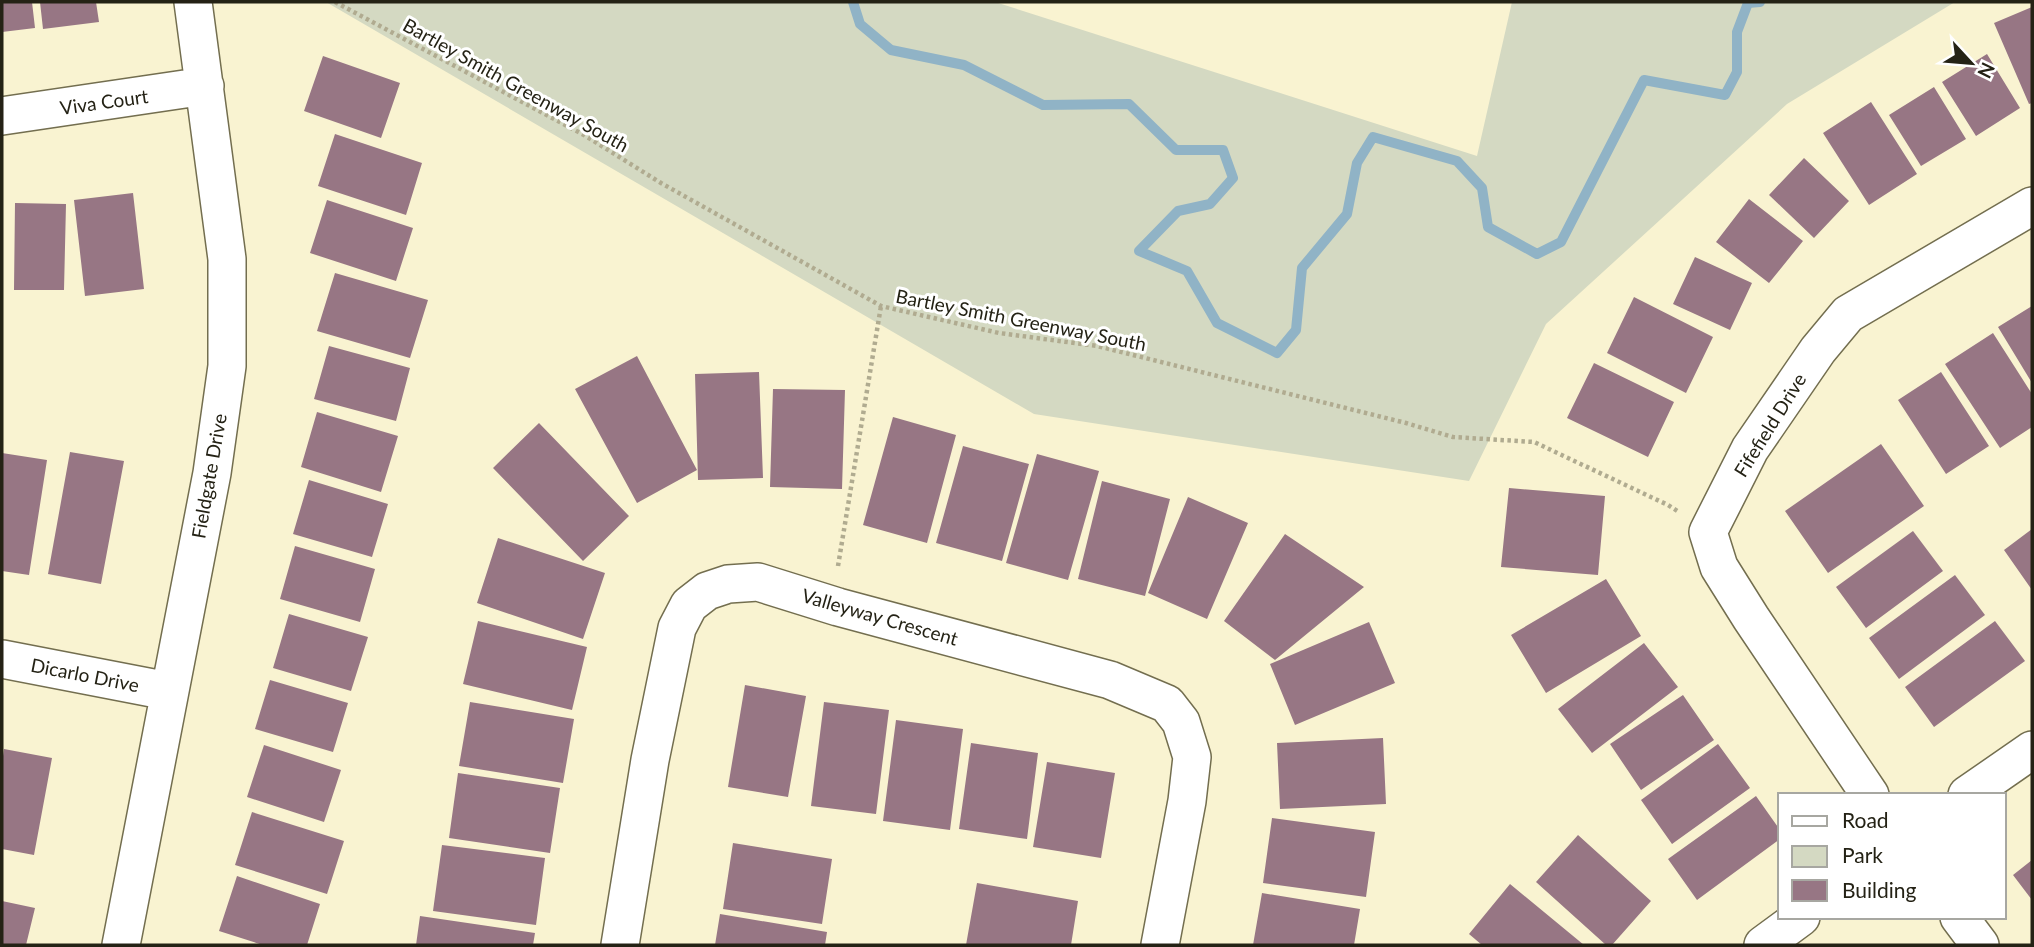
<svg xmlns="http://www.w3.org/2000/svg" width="2034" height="947" font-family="Lato,sans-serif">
<rect width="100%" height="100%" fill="#f9f3d1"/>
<path fill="#d4d9c2" d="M 326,2 L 995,2 L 1477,156 L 1512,2 L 1955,2 L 1787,104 L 1546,324 L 1469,481 L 1034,414 Z"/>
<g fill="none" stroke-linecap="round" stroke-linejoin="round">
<path stroke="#90b3c6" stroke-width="10" d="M 853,2 L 860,24 L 891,50 L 964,65 L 1043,105 L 1129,104 L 1176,150 L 1223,150 L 1233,178 L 1210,204 L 1178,211 L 1139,251 L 1187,271 L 1217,323 L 1277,353 L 1296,330 L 1302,268 L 1347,214 L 1357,163 L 1373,137 L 1457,161 L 1482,188 L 1488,227 L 1537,254 L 1561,242 L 1644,80 L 1725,95 L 1737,72 L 1737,32 L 1748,3 L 1760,2"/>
</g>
<path fill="#977684" d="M 2,2 L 32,2 L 35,28 L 2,32 Z
M 40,2 L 96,2 L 99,22 L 43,29 Z
M 2032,7 L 2032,103 L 2029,104 L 1994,23 Z
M 1987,54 L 2020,108 L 1976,136 L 1942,82 Z
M 323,56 L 400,83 L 381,138 L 304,111 Z
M 1934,87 L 1966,139 L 1921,166 L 1889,115 Z
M 1871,102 L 1917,174 L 1869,205 L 1823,133 Z
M 335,134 L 422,163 L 406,215 L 318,186 Z
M 1804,158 L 1849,201 L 1814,238 L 1769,195 Z
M 133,193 L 144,289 L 85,296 L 74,200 Z
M 1749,199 L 1803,241 L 1769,283 L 1716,242 Z
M 327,200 L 413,228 L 396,281 L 310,253 Z
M 15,203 L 66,204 L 64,290 L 14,290 Z
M 1695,257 L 1752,283 L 1730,330 L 1673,304 Z
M 335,273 L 428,300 L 410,358 L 317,331 Z
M 1634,297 L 1713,337 L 1686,393 L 1607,353 Z
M 2032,306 L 2032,383 L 1998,327 Z
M 1993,333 L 2032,394 L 2032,427 L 2000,448 L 1945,364 Z
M 329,346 L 410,368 L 396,421 L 314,399 Z
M 637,356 L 697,470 L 637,503 L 575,389 Z
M 1594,363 L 1674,402 L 1648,457 L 1567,418 Z
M 759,372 L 763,478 L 698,480 L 695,374 Z
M 1941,372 L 1989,446 L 1946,474 L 1898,400 Z
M 773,389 L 845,390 L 842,489 L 770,487 Z
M 317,412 L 398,436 L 381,492 L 301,467 Z
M 893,417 L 956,435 L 927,543 L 863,525 Z
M 539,423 L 629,516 L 583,561 L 493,468 Z
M 1881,444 L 1924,506 L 1828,573 L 1785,511 Z
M 963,446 L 1029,464 L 1002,561 L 936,543 Z
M 70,452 L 124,461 L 101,584 L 48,574 Z
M 2,453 L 47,460 L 29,575 L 2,571 Z
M 1037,454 L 1099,471 L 1068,580 L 1006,563 Z
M 309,480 L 388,504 L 372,557 L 293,534 Z
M 1102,481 L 1170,499 L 1145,596 L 1078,579 Z
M 1509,488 L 1605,496 L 1598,575 L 1501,567 Z
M 1188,497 L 1248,523 L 1207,619 L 1148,593 Z
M 2032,529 L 2032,590 L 2004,550 Z
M 1913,531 L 1943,571 L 1866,628 L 1836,587 Z
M 1285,534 L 1364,587 L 1275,660 L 1224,621 Z
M 498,538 L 605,573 L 583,639 L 477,603 Z
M 295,546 L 375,569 L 360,622 L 280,599 Z
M 1955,575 L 1985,615 L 1899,679 L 1869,638 Z
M 1606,579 L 1641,636 L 1546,693 L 1511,635 Z
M 289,614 L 368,637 L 351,691 L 273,668 Z
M 478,621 L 587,647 L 572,710 L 463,684 Z
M 1995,621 L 2025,661 L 1934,727 L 1905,687 Z
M 1369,622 L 1395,683 L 1295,725 L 1270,664 Z
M 1644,643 L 1678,687 L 1592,753 L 1558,709 Z
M 270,680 L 348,703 L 333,752 L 255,729 Z
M 745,685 L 806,696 L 788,797 L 728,787 Z
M 1683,695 L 1714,740 L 1641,790 L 1610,744 Z
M 470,702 L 574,719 L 563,783 L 459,766 Z
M 824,702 L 889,710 L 876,814 L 811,806 Z
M 896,720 L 963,729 L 950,830 L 883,821 Z
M 1383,738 L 1386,804 L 1280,809 L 1277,743 Z
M 971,743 L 1038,753 L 1027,839 L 959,829 Z
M 1718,744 L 1750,788 L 1672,844 L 1641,800 Z
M 264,745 L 341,770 L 324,822 L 247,797 Z
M 4,749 L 52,758 L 34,855 L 2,849 L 2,763 Z
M 1047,762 L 1115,773 L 1101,858 L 1033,847 Z
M 458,773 L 560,788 L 550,853 L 449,838 Z
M 1756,796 L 1780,830 L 1780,839 L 1697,900 L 1668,859 Z
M 252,812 L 344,841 L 327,894 L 235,865 Z
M 1272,818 L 1375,832 L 1366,897 L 1263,883 Z
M 1578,835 L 1651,901 L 1612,945 L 1606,945 L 1536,882 Z
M 733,843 L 832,859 L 822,924 L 723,909 Z
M 442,845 L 545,858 L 536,925 L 433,911 Z
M 2032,860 L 2032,900 L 2013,875 Z
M 237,876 L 320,904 L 307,945 L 263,945 L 219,931 Z
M 977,883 L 1078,901 L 1071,945 L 966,945 Z
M 1510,884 L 1584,945 L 1482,945 L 1469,934 Z
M 1262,893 L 1360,909 L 1354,945 L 1253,945 Z
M 2,901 L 35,908 L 26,945 L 2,945 Z
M 720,914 L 827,932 L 825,945 L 715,945 Z
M 420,916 L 535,933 L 533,945 L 416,945 Z"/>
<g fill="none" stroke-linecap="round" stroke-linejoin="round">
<g stroke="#736e4f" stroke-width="40">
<path id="minor" d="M 2,116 L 205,86
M 2,659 L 168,691
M 1870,795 L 1751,618 L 1719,567 L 1708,532 L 1750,449 L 1818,350 L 1848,314 L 2032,206
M 1967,795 L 2032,750
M 1959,917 L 1980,945
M 121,945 L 212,473 L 227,366 L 227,259 L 193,2
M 620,945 L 650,760 L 677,628 L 689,605 L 707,591 L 728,584 L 758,582 L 838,607 L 1110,680 L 1167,704 L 1181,722 L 1192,757 L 1187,801 L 1160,945
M 1763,945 L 1801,917"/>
</g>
<path stroke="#b0ab90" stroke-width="4.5" stroke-dasharray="3.5 3.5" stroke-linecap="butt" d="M 335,2 L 584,135 L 661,183 L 881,306 L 999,333 L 1097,346 L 1406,423 L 1453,437 L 1534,442 L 1668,505 L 1679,512
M 838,566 L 881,306"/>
<use href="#minor" stroke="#fff" stroke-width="37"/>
</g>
<g text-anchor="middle" stroke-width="6" stroke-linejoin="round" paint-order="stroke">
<g font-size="19" fill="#242215" stroke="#fff">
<text transform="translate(516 85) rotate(29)" y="7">Bartley Smith Greenway South</text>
<text transform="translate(104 102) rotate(-8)" y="7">Viva Court</text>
<text transform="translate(1021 320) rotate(11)" y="7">Bartley Smith Greenway South</text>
<text transform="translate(1770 425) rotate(-58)" y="7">Fifefield Drive</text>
<text transform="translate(209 476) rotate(-80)" y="7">Fieldgate Drive</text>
<text transform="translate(880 617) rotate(16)" y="7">Valleyway Crescent</text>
<text transform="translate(85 675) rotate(11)" y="7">Dicarlo Drive</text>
</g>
</g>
<rect width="2034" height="947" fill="none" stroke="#242215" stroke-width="7"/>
<rect x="1778" y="793" width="228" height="126" fill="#ffffff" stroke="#a7a7a1" stroke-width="2"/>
<rect x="1792" y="816" width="35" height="10" fill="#ffffff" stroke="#a7a7a1" stroke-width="2"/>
<text x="1842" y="828" font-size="21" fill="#242215">Road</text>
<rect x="1792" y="846" width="35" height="21" fill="#d4d9c2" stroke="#a7a7a1" stroke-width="2"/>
<text x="1842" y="863" font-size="21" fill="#242215">Park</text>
<rect x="1792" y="880" width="35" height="21" fill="#977684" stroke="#a7a7a1" stroke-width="2"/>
<text x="1842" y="898" font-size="21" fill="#242215">Building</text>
<g transform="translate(1971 63) rotate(116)" stroke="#ffffff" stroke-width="5" paint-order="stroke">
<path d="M0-5L12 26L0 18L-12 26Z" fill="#242215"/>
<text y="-10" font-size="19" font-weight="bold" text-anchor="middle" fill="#242215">N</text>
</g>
</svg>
